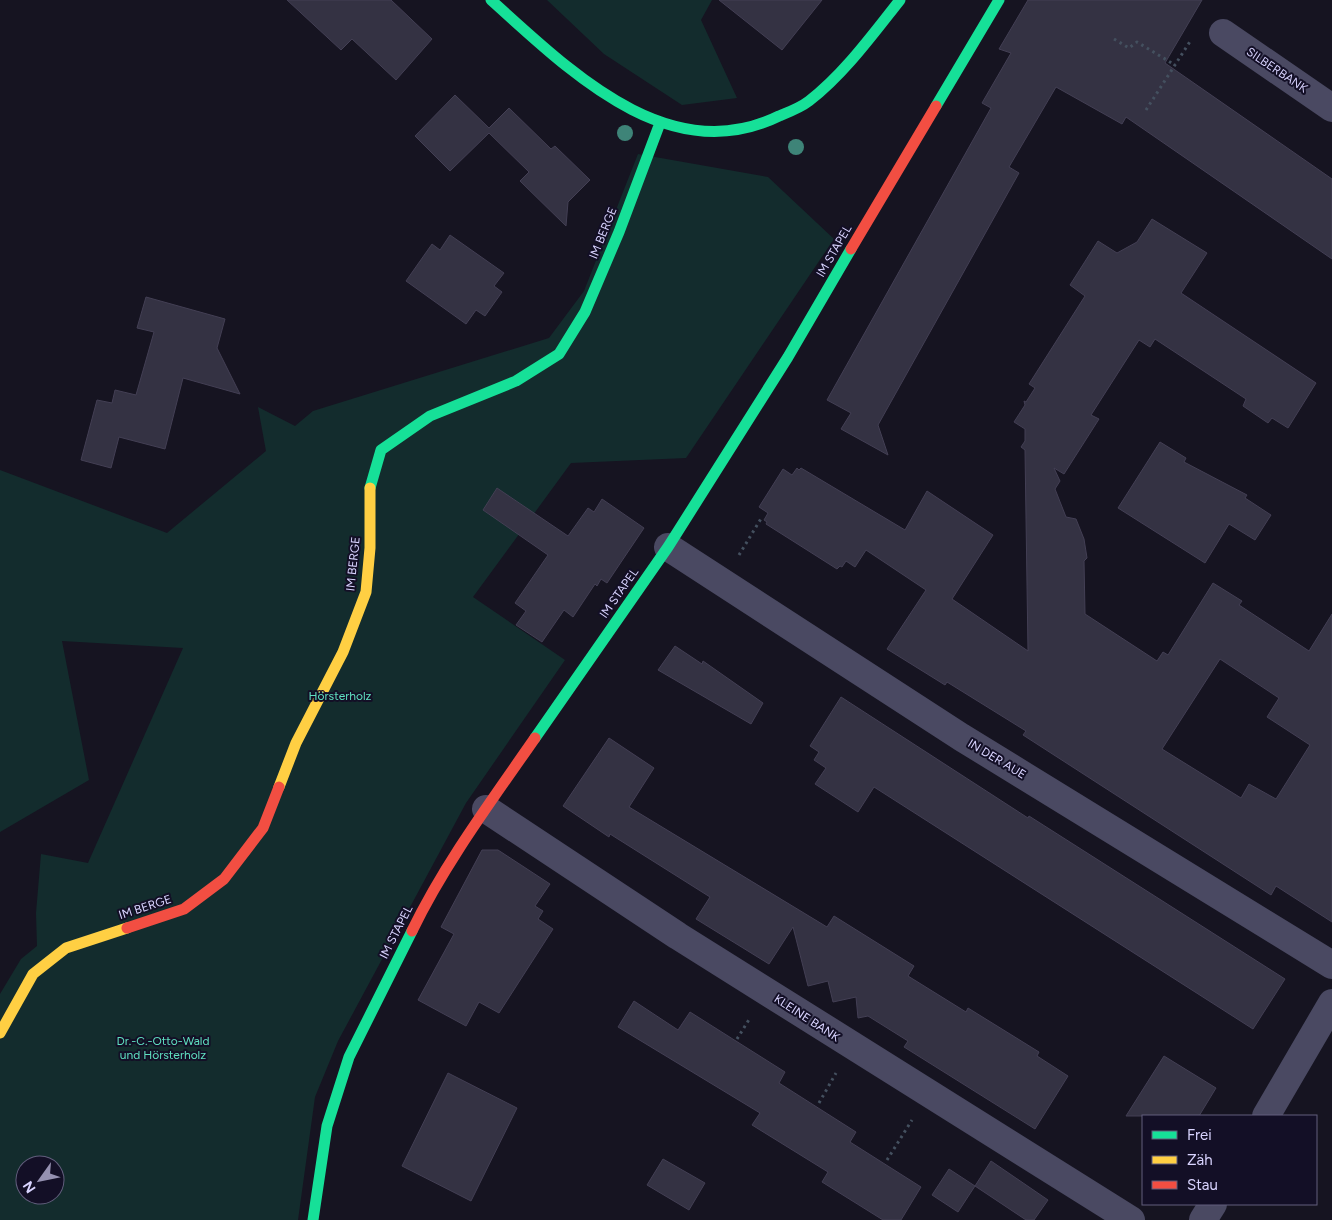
<svg xmlns="http://www.w3.org/2000/svg" width="1332" height="1220" font-family="Figtree,sans-serif">
<rect width="100%" height="100%" fill="#161421"/>
<path fill="#132c2d" fill-rule="evenodd" d="M 547,0 L 712,0 L 701,20 L 737,98 L 682,105 L 604,54 Z
M 638,154 L 768,177 L 834,239 L 686,458 L 571,463 L 473,597 L 565,660 L 466,803 L 338,1041 L 315,1097 L 298,1220 L 0,1220 L 0,994 L 21,959 L 37,946 L 36,913 L 41,854 L 88,863 L 183,648 L 62,641 L 89,780 L 0,832 L 0,470 L 167,533 L 266,451 L 258,407 L 295,426 L 313,411 L 549,338 L 584,291 ZM 25,1165 L 55,1165 L 55,1195 L 25,1195 Z"/>
<path fill="#343243" stroke="#433f54" fill-rule="evenodd" d="M 287,0 L 391,0 L 432,39 L 396,80 L 352,39 L 341,50 Z
M 719,0 L 822,0 L 782,50 Z
M 1028,0 L 1202,0 L 1165,63 L 1332,179 L 1332,259 L 1126,117 L 1122,124 L 1056,87 L 1009,167 L 1019,173 L 878,425 L 888,455 L 841,429 L 851,413 L 827,400 L 991,108 L 982,103 L 1011,53 L 999,49 Z
M 455,95 L 489,128 L 509,108 L 551,149 L 555,146 L 590,180 L 568,202 L 566,226 L 520,181 L 529,172 L 489,133 L 450,171 L 415,136 Z
M 1152,219 L 1207,253 L 1181,293 L 1316,383 L 1288,428 L 1272,418 L 1268,423 L 1243,406 L 1246,399 L 1155,339 L 1150,347 L 1139,340 L 1091,415 L 1099,419 L 1064,474 L 1054,468 L 1060,481 L 1055,489 L 1066,517 L 1076,519 L 1084,539 L 1087,558 L 1084,561 L 1085,614 L 1157,661 L 1163,652 L 1168,655 L 1213,583 L 1242,601 L 1239,605 L 1309,651 L 1332,614 L 1332,922 L 1276,886 L 1271,895 L 1023,735 L 1026,731 L 947,682 L 945,685 L 887,649 L 926,590 L 866,550 L 855,567 L 846,561 L 842,567 L 840,566 L 837,569 L 766,524 L 767,522 L 764,520 L 768,513 L 759,507 L 783,469 L 792,475 L 797,468 L 799,470 L 801,468 L 905,530 L 927,491 L 993,535 L 952,599 L 1028,651 L 1025,450 L 1021,447 L 1025,441 L 1025,429 L 1014,422 L 1025,405 L 1024,401 L 1026,402 L 1035,388 L 1029,384 L 1085,296 L 1070,285 L 1098,241 L 1117,253 L 1137,242 ZM 1220,659 L 1279,698 L 1267,717 L 1310,745 L 1276,799 L 1249,784 L 1241,798 L 1162,749 Z
M 450,235 L 504,273 L 494,286 L 502,292 L 485,316 L 476,310 L 466,324 L 406,281 L 432,244 L 440,250 Z
M 146,297 L 225,319 L 217,348 L 240,394 L 183,378 L 165,449 L 119,437 L 111,468 L 81,460 L 97,400 L 112,403 L 115,390 L 136,395 L 154,332 L 137,328 Z
M 1160,442 L 1186,458 L 1184,462 L 1247,495 L 1245,498 L 1271,515 L 1255,540 L 1229,524 L 1205,563 L 1118,508 Z
M 497,488 L 568,536 L 588,508 L 594,512 L 602,499 L 644,528 L 607,583 L 601,579 L 597,586 L 595,584 L 573,617 L 564,610 L 542,642 L 516,625 L 526,611 L 515,603 L 548,555 L 483,510 Z
M 675,646 L 702,664 L 703,661 L 763,703 L 751,724 L 658,670 Z
M 841,697 L 1028,818 L 1029,816 L 1285,979 L 1253,1029 L 874,787 L 858,812 L 815,784 L 826,768 L 814,760 L 819,752 L 810,746 Z
M 609,738 L 654,768 L 629,807 L 827,927 L 834,916 L 914,966 L 908,976 L 966,1012 L 968,1008 L 1039,1052 L 1037,1056 L 1068,1076 L 1035,1129 L 904,1047 L 908,1041 L 868,1016 L 858,1018 L 856,997 L 833,1002 L 828,981 L 808,986 L 793,927 L 769,964 L 696,919 L 710,897 L 610,834 L 609,837 L 563,806 Z
M 482,850 L 498,850 L 550,884 L 535,906 L 543,911 L 538,919 L 553,929 L 499,1013 L 479,1002 L 466,1026 L 418,1000 L 454,934 L 441,927 Z
M 634,1001 L 678,1030 L 690,1012 L 785,1072 L 779,1083 L 856,1132 L 850,1142 L 921,1187 L 901,1220 L 883,1220 L 822,1182 L 828,1172 L 752,1125 L 760,1113 L 618,1027 Z
M 1164,1056 L 1216,1088 L 1199,1116 L 1126,1116 Z
M 448,1073 L 517,1108 L 471,1201 L 402,1166 Z
M 663,1159 L 705,1183 L 689,1210 L 647,1185 Z
M 991,1161 L 1048,1200 L 1034,1220 L 1026,1220 L 975,1186 Z
M 949,1169 L 975,1186 L 958,1212 L 932,1195 Z"/>
<g fill="none" stroke-linecap="round" stroke-linejoin="round">
<path stroke="#44505f" stroke-width="3" stroke-dasharray="2.5 4" stroke-linecap="butt" d="M 1114,39 L 1129,48 L 1137,42 L 1175,65
M 1146,110 L 1191,40
M 739,555 L 762,517
M 737,1039 L 750,1018
M 819,1103 L 836,1073
M 887,1160 L 912,1120"/>
<path stroke="#4a4962" stroke-width="28" d="M 1223,33 L 1332,108
M 668,547 L 961,737 L 1332,965
M 486,809 L 678,936 L 1131,1220
M 1266,1116 L 1332,1003
M 1203,1220 L 1213,1204"/>
<path stroke="#16e098" stroke-width="11" d="M 491,0 C 567,68 668,171 779,116 C 789,112 800,108 809,101 C 844,74 873,34 900,0
M 936,106 L 999,0
M 370,488 L 381,450 L 430,416 L 516,381 L 559,354 L 585,312 L 619,232 L 660,123
M 535,738 L 668,547 L 788,357 L 851,249
M 313,1220 L 327,1126 L 349,1057 L 412,931"/>
<path stroke="#ffcf43" stroke-width="11" d="M 279,787 L 296,743 L 343,652 L 366,592 L 370,548 L 370,488
M 0,1033 L 33,974 L 66,948 L 127,928"/>
<path stroke="#f24e42" stroke-width="11" d="M 851,249 L 936,106
M 127,928 L 184,909 L 224,879 L 263,828 L 279,787
M 412,931 C 445,863 492,800 535,738"/>
</g>
<g fill="#3e8478">
<circle cx="625" cy="133" r="8"/>
<circle cx="796" cy="147" r="8"/>
</g>
<g text-anchor="middle" stroke-width="4" stroke-linejoin="round" paint-order="stroke">
<g font-size="12" fill="#d9d4ff" stroke="#130f26">
<text transform="translate(1277 70) rotate(34)" y="4">SILBERBANK</text>
<text transform="translate(603 233) rotate(-68)" y="4">IM BERGE</text>
<text transform="translate(834 251) rotate(-60)" y="4">IM STAPEL</text>
<text transform="translate(353 564) rotate(-84)" y="4">IM BERGE</text>
<text transform="translate(619 593) rotate(-55)" y="4">IM STAPEL</text>
<text transform="translate(997 759) rotate(31)" y="4">IN DER AUE</text>
<text transform="translate(145 907) rotate(-18)" y="4">IM BERGE</text>
<text transform="translate(396 932) rotate(-63)" y="4">IM STAPEL</text>
<text transform="translate(807 1018) rotate(33)" y="4">KLEINE BANK</text>
</g>
<g font-size="12" fill="#5fe0c0" stroke="#130f26">
<text x="340" y="700">Hörsterholz</text>
<text x="163" y="1045">Dr.-C.-Otto-Wald<tspan x="163" dy="14">und Hörsterholz</tspan></text>
</g>
</g>
<rect x="1142" y="1115" width="175" height="90" fill="#130f26" stroke="#625e7d"/>
<rect x="1152" y="1131" width="25" height="8" fill="#16e098" stroke="#625e7d"/>
<text x="1187" y="1140" font-size="15" fill="#d9d4ff">Frei</text>
<rect x="1152" y="1156" width="25" height="8" fill="#ffcf43" stroke="#625e7d"/>
<text x="1187" y="1165" font-size="15" fill="#d9d4ff">Zäh</text>
<rect x="1152" y="1181" width="25" height="8" fill="#f24e42" stroke="#625e7d"/>
<text x="1187" y="1190" font-size="15" fill="#d9d4ff">Stau</text>
<g transform="translate(40 1180) rotate(237)"><circle r="24" fill="#130f26" stroke="#625e7d"/>
<path d="M0-4L9 19L0 12L-9 19Z" fill="#9591b1"/>
<text y="-8" font-size="14" font-weight="bold" text-anchor="middle" fill="#d9d4ff">N</text>
</g>
</svg>
